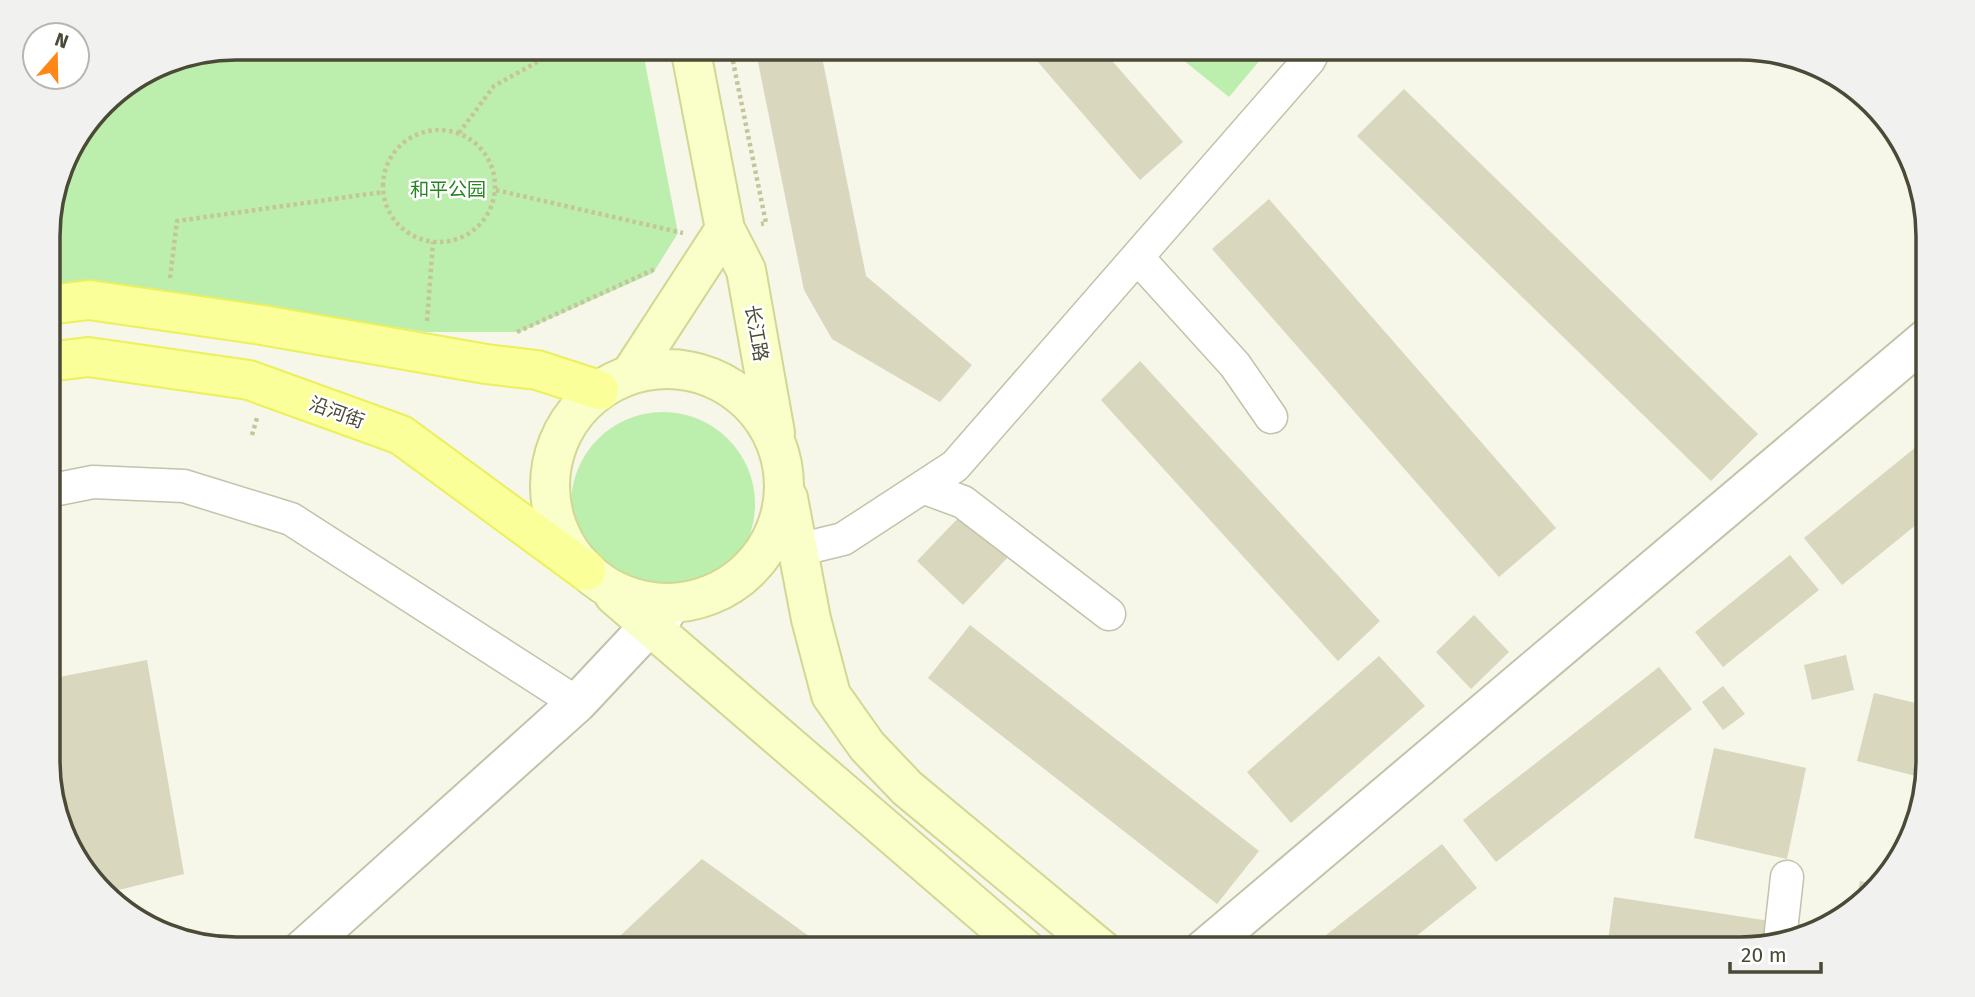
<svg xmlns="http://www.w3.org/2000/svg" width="1975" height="997" font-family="'Fira Sans','Noto Sans SC',sans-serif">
<rect width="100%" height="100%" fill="#f6f6e9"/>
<path fill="#bceeae" d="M 235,47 L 642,47 L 678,233 L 653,273 L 520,332 L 426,332 L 289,311 L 48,289 L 48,222 L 66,152 L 111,94 L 164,61 Z
M 1167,47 L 1271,47 L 1229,97 Z
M571 504a92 92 0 1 1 184 0a92 92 0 1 1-184 0Z"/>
<path fill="#d9d7bd" d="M 755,47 L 820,47 L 866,276 L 972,365 L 940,402 L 832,339 L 804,290 Z
M 1025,47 L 1100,47 L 1183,142 L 1140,180 Z
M 1404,89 L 1758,434 L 1711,481 L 1357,136 Z
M 1269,199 L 1556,528 L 1499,577 L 1212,249 Z
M 1140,361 L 1380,621 L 1338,661 L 1101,400 Z
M 1927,438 L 1927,516 L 1842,585 L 1804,538 Z
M 963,513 L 1009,556 L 963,605 L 917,561 Z
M 1790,555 L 1819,590 L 1723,667 L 1695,632 Z
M 1474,615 L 1509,652 L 1471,689 L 1436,652 Z
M 970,625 L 1259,851 L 1217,904 L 928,678 Z
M 1846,655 L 1854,690 L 1812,700 L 1804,665 Z
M 1379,656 L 1425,706 L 1291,823 L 1247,772 Z
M 147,660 L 184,874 L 106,893 L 86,876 L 49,787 L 49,679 Z
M 1659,667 L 1692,709 L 1496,862 L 1463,820 Z
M 1723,686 L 1745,714 L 1723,730 L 1702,702 Z
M 1874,693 L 1928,706 L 1928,762 L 1924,778 L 1857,761 Z
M 1714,748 L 1806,768 L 1787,859 L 1694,838 Z
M 1442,844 L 1477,888 L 1400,949 L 1321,949 L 1316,943 Z
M 702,859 L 828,950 L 726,950 L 717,944 L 712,950 L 605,950 Z
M 1860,881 L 1874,884 L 1855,906 Z
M 1614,897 L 1776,922 L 1773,942 L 1752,949 L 1607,948 Z"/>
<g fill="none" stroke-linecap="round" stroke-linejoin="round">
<g stroke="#c3c3aa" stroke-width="35">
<path id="minor" d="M 1138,258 L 1235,365 L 1271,417
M 925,488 L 963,502 L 1109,614
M 48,491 L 93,482 L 184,486 L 291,519 L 577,703
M 798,550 L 843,539 L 955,466 L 1309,60 L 1316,47
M 1780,940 L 1787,877"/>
</g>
<g stroke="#c3c3aa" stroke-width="42">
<path id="tertiary" d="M 302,950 L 577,703 L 670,604 L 655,631
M 1203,950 L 1927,338"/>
</g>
<g stroke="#d2d792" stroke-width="42">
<path id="secondary" d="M 690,47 L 725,229 L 746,270 L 775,433
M550 486a117 117 0 1 1 234 0a117 117 0 1 1-234 0Z
M 630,375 L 725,229
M 788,498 L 811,619 L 831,695 L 867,746 L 907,788 L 1102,950
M 614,595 L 1026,950"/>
</g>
<g stroke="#ebf05d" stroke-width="42">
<path id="primary" d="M 48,305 L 89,300 L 262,325 L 486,364 L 537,370 L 599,390
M 48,362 L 88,357 L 249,380 L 401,435 L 586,571"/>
</g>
<path stroke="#c6c59a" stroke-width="4.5" stroke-dasharray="3.5 3.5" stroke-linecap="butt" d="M 730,47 L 766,223 L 761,224
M383 186a56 56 0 1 1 112 0a56 56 0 1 1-112 0Z
M 459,133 L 494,86 L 564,47
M 496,190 L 683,233
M 170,278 L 177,221 L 383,192
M 427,321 L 433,242
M 517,332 L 655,269
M 252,435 L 257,418"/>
<use href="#minor" stroke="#fff" stroke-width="32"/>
<use href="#tertiary" stroke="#fff" stroke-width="38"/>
<use href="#secondary" stroke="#faffca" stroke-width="38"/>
<use href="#primary" stroke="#faff99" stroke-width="38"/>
</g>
<g text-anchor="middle" stroke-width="5" stroke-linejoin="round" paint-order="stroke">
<g font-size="19" fill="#278422" stroke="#fff">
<text x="448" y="196">和平公园</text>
</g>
<g font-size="19" fill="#4b4a36" stroke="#fff">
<text transform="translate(757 333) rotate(80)" y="7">长江路</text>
<text transform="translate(337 412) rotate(20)" y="7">沿河街</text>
</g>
</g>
<path d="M0 0H1975V997H0ZM236 60H1740A176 176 0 0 1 1916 236V761A176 176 0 0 1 1740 937H236A176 176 0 0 1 60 761V236A176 176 0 0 1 236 60Z" fill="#f1f1ef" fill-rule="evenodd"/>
<path fill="none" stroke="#4b4a36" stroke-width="3.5" d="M236 60H1740A176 176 0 0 1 1916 236V761A176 176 0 0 1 1740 937H236A176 176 0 0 1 60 761V236A176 176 0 0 1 236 60Z"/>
<g transform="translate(56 56) rotate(20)"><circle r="33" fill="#ffffff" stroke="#b7b7af" stroke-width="2"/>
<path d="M0-5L12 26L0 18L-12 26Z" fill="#ff8717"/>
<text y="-10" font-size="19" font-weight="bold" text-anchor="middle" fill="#4b4a36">N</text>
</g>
<path d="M1730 962v10h91v-10" fill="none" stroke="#4b4a36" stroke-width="3.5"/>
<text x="1741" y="962" font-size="21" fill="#4b4a36" stroke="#ffffff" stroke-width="5" paint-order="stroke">20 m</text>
</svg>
